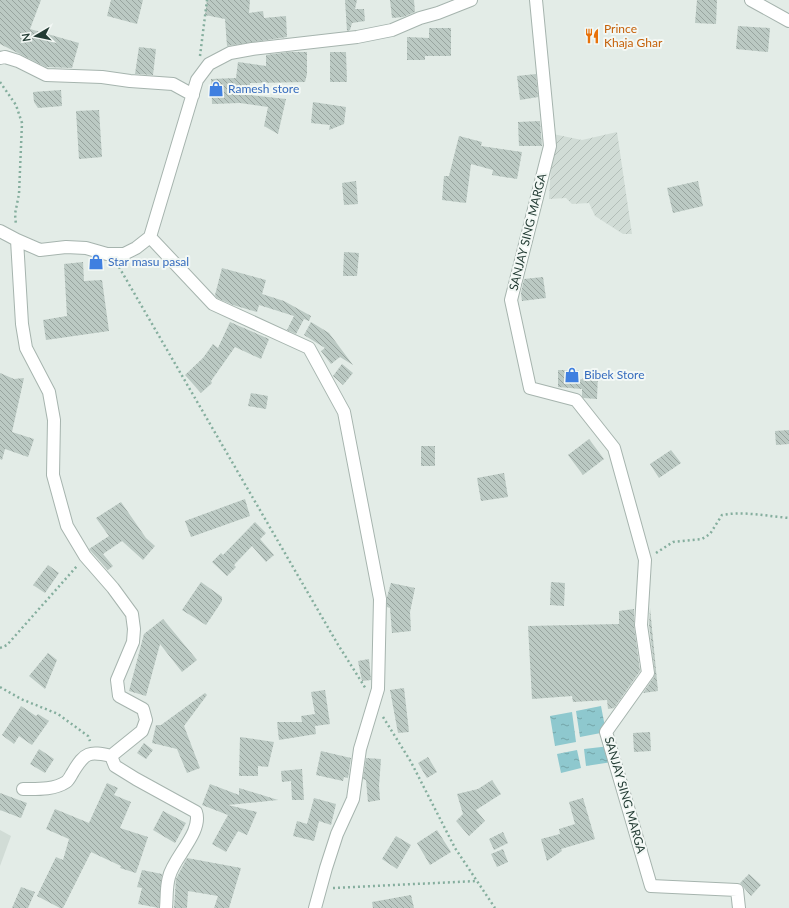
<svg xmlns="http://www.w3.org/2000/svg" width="789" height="908" font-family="Lato,sans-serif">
<defs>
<pattern id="industrial-furrows" width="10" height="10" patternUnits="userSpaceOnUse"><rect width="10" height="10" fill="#d1dcd6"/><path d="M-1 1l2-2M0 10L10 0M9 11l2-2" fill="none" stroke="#b3beb8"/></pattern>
<pattern id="water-ripples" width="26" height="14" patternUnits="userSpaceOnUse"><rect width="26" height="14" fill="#8ec8ce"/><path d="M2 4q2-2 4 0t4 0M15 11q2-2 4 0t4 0" fill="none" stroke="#74a4a8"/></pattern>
<pattern id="building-back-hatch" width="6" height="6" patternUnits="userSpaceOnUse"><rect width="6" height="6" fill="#bbc9c3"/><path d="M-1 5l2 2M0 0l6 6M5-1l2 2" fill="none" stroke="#98a49f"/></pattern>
</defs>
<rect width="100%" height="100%" fill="#e3ece7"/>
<path fill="#d1dcd6" d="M 0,830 L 11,836 L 0,866 Z"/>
<path fill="url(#industrial-furrows)" d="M 617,132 L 632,234 L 623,234 L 595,216 L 589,203 L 572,204 L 566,198 L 549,199 L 553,134 L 582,140 Z"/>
<path fill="url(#water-ripples)" d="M 601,706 L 606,732 L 580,737 L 576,711 Z
M 572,712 L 576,742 L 555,746 L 550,716 Z
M 610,746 L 612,762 L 586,766 L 584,749 Z
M 577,750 L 581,768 L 561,773 L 557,754 Z"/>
<path fill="url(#building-back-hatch)" d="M 0,0 L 41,0 L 30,29 L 79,43 L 72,68 L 46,67 L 0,44 Z
M 111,0 L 143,0 L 137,24 L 107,16 Z
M 207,0 L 250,0 L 249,13 L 263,11 L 264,18 L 286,16 L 287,37 L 227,46 L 225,19 L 205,15 Z
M 345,0 L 357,0 L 355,9 L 364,9 L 365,21 L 352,23 L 350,30 L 347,31 Z
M 390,0 L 414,0 L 415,12 L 403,17 L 392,18 Z
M 697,0 L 717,0 L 716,24 L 695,23 Z
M 738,26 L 770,28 L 768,52 L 736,49 Z
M 429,28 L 451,28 L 451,56 L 425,56 L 425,60 L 407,60 L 407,37 L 429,38 Z
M 139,47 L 156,49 L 153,75 L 135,74 Z
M 289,52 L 307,52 L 307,74 L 305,82 L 250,83 L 250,95 L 286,99 L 278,134 L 264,126 L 268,107 L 240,103 L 212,104 L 211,79 L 236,78 L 238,62 L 266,66 L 266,55 Z
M 330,52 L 346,52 L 347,82 L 330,82 Z
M 536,74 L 538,97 L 520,100 L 517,76 Z
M 61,90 L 62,106 L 38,108 L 34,102 L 33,92 Z
M 313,102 L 346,107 L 344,124 L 329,130 L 330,125 L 311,123 Z
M 99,110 L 102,157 L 79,159 L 76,111 Z
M 540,121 L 542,146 L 519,146 L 518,122 Z
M 459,136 L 482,142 L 481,146 L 522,152 L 517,179 L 492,175 L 493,170 L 471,164 L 466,203 L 442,200 L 444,176 L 449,176 Z
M 356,181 L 358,204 L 344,205 L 342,183 Z
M 698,181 L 703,206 L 673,213 L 667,188 Z
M 344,252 L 359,253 L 357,276 L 343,276 Z
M 83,262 L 84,281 L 102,280 L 109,331 L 46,340 L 43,320 L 67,316 L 64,264 Z
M 222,268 L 266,280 L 262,294 L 284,301 L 311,316 L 309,321 L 304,319 L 296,334 L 287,330 L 294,316 L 259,305 L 257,312 L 233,305 L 217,298 L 215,295 Z
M 543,277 L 546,298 L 522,301 L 521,293 L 524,279 Z
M 230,322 L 269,339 L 261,359 L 235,347 L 211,381 L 212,383 L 201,393 L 185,375 L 203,358 L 213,344 L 218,348 Z
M 311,322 L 329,333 L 353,365 L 340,357 L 331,364 L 321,351 L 325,348 L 304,335 Z
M 342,364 L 353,373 L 343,385 L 333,376 Z
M 558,370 L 579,370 L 579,380 L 598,373 L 597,399 L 584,398 L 582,396 L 582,389 L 558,387 Z
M 0,373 L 14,379 L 24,378 L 12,432 L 34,439 L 28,457 L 5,449 L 2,460 L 0,459 Z
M 251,393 L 268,396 L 266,409 L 248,406 Z
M 789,430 L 789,444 L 776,445 L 775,431 Z
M 589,439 L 604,459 L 583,475 L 568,455 Z
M 421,446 L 435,446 L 435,466 L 421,466 Z
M 671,450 L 681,463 L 659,478 L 650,464 Z
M 504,473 L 508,497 L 481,501 L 477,478 Z
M 245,499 L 250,516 L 191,537 L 185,521 Z
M 121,502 L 146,538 L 155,546 L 143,560 L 122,541 L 103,554 L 113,566 L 108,570 L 89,549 L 109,536 L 96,518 Z
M 255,522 L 266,533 L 260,539 L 274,555 L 266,562 L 252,546 L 234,565 L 236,567 L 227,576 L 212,562 L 221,553 L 223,555 Z
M 48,565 L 59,573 L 45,593 L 33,585 Z
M 201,582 L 222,597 L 222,601 L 206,625 L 182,610 Z
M 551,582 L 565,583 L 564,606 L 550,605 Z
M 391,583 L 415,588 L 410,612 L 411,631 L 392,633 L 390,608 L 387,607 L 387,597 Z
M 650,608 L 658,691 L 643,693 L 654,677 L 655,672 L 649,625 Z
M 634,609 L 634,626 L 640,671 L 614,708 L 608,709 L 607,700 L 573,702 L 572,696 L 532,699 L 528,626 L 619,624 L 619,611 Z
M 163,619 L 197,660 L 182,672 L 160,644 L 146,696 L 129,691 L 144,634 Z
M 48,653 L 57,660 L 45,689 L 29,676 Z
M 369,659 L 371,680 L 362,681 L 358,661 Z
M 404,688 L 409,732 L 398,733 L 390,690 Z
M 325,690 L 330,724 L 315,726 L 316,734 L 279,740 L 277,722 L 302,722 L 301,716 L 315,714 L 311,692 Z
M 205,693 L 207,695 L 184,726 L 200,768 L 187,773 L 177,749 L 152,743 L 156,725 L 161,725 Z
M 21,706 L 36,716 L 38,714 L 49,721 L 32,745 L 19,736 L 14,744 L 2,735 Z
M 650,732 L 651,751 L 634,752 L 633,733 Z
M 240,737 L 274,742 L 268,767 L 258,766 L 258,776 L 239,776 Z
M 144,743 L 153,750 L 146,759 L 137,753 Z
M 39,749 L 54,759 L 45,773 L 30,764 Z
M 321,751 L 351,758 L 348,778 L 344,777 L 343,781 L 316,775 Z
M 428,757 L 437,772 L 427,778 L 418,763 Z
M 366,758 L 381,759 L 379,786 L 380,800 L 368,802 L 366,780 L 363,779 Z
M 302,769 L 304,800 L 292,800 L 291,781 L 282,782 L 281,771 Z
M 492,780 L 501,794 L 476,810 L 485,821 L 469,836 L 456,821 L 463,814 L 457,794 L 478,789 Z
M 107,783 L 118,788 L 114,795 L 131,802 L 120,828 L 148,837 L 136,873 L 120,868 L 121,866 L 91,852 L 63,908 L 60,908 L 37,896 L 56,857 L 63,860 L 69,839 L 46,829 L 55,809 L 89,823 Z
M 210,784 L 239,795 L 239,788 L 278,800 L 228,805 L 257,812 L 247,835 L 238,831 L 226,852 L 212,844 L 228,815 L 202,805 Z
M 0,793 L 27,803 L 21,818 L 0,810 Z
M 314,798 L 336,804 L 331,825 L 319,821 L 314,841 L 293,836 L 297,821 L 307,824 Z
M 583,798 L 595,839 L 561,849 L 562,851 L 547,861 L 541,839 L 560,834 L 559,829 L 575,824 L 569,802 Z
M 163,811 L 186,823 L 175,843 L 153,830 Z
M 437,830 L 451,852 L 430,865 L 417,843 Z
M 503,832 L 508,843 L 494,850 L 489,839 Z
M 396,836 L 411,845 L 397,869 L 382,859 Z
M 503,849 L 508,862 L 497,867 L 491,854 Z
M 187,858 L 241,868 L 229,908 L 214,908 L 218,896 L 188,891 L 187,908 L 174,908 L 176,879 Z
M 142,870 L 162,874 L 159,908 L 138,904 L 142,888 L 137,887 Z
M 749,874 L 761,885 L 751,896 L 740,883 Z
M 21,887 L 35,892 L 28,908 L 12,908 Z
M 411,895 L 414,908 L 373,908 L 372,902 Z"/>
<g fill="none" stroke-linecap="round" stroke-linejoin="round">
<g stroke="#a6b4ae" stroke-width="14">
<path id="street" d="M 536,0 L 550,146 L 511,300 L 530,388 L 576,400 L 614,448 L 645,560 L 641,625 L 648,673 L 606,732 L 651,886 L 737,890 L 739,908
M 751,0 L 789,21
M 0,58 L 5,57 L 18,61 L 46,75 L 102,77 L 130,81 L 173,84 L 193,95
M 0,231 L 17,240 L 22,324 L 26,348 L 49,392 L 54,420 L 53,475 L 67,526 L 85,556 L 113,588 L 132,614 L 134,629 L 133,642 L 117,680 L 119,696 L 143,709 L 146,720 L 142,731 L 111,756 L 115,766 L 136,779 L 196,812 C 203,832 173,858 169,877 C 166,887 167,898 166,908
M 150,237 L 213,304 L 309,348 L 344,412 L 380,599 L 378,689 L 360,749 L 353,799 L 337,834 L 326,868 L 315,908
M 17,240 L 40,250 L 66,247 L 86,248 L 107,254 L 124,254 L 136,248 L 150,237 L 197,80 L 209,64 L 230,53 L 252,49 L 357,37 L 392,30 L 420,18 L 438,13 L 471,0
M 23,789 C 37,789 54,790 66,782 C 69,780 71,775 73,772 C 85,752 89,751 111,756"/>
</g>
<path stroke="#85ae9e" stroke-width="2.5" stroke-dasharray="2 3" stroke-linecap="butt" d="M 200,56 L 207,0
M 0,82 L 16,105 L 22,123 L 19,194 L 15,214 L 16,225
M 119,267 L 337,643 L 366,689
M 656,553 L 673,542 L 702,539 L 710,534 L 722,515 C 744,511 766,516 789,518
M 0,648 L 7,645 L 77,566
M 0,687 L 21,699 L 58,714 L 88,736 L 90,741
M 383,717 L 411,762 L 455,848 L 495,908
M 333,888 L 477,881"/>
<use href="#street" stroke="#fff" stroke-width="12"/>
</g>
<defs>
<g id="restaurant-bare" transform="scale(1.2)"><path d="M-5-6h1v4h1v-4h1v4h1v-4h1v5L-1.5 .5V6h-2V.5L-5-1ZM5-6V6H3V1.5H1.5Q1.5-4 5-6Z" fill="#e8710a" stroke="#f3f8f5" stroke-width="2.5" paint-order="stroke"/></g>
<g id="shop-bare" transform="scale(1.2)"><path d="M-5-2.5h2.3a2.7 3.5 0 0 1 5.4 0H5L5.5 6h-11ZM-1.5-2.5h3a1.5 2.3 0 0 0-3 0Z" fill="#3f7fe0" stroke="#f3f8f5" stroke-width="2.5" paint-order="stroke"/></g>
</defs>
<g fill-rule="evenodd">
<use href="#restaurant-bare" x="592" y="36"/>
<use href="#shop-bare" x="216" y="89"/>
<use href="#shop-bare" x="96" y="262"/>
<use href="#shop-bare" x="572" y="375"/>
</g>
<g text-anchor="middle" stroke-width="4" stroke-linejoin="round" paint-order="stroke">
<g font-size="12" fill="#c56008" stroke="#f3f8f5" text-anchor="start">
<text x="604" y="33">Prince<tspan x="604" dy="14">Khaja Ghar</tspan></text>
</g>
<g font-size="12" fill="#366cbe" stroke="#f3f8f5" text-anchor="start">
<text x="228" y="93">Ramesh store</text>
<text x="108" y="266">Star masu pasal</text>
<text x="584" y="379">Bibek Store</text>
</g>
<g font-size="12" fill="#233c34" stroke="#f3f8f5">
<text transform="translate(528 232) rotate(-76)" y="4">SANJAY SING MARGA</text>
<text transform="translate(625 795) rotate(74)" y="4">SANJAY SING MARGA</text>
</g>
</g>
<g transform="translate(36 36) rotate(261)" stroke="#f3f8f5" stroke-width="3" paint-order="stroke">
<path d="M0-3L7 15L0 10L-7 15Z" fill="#233c34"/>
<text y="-6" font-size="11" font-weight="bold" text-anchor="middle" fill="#233c34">N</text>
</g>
</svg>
